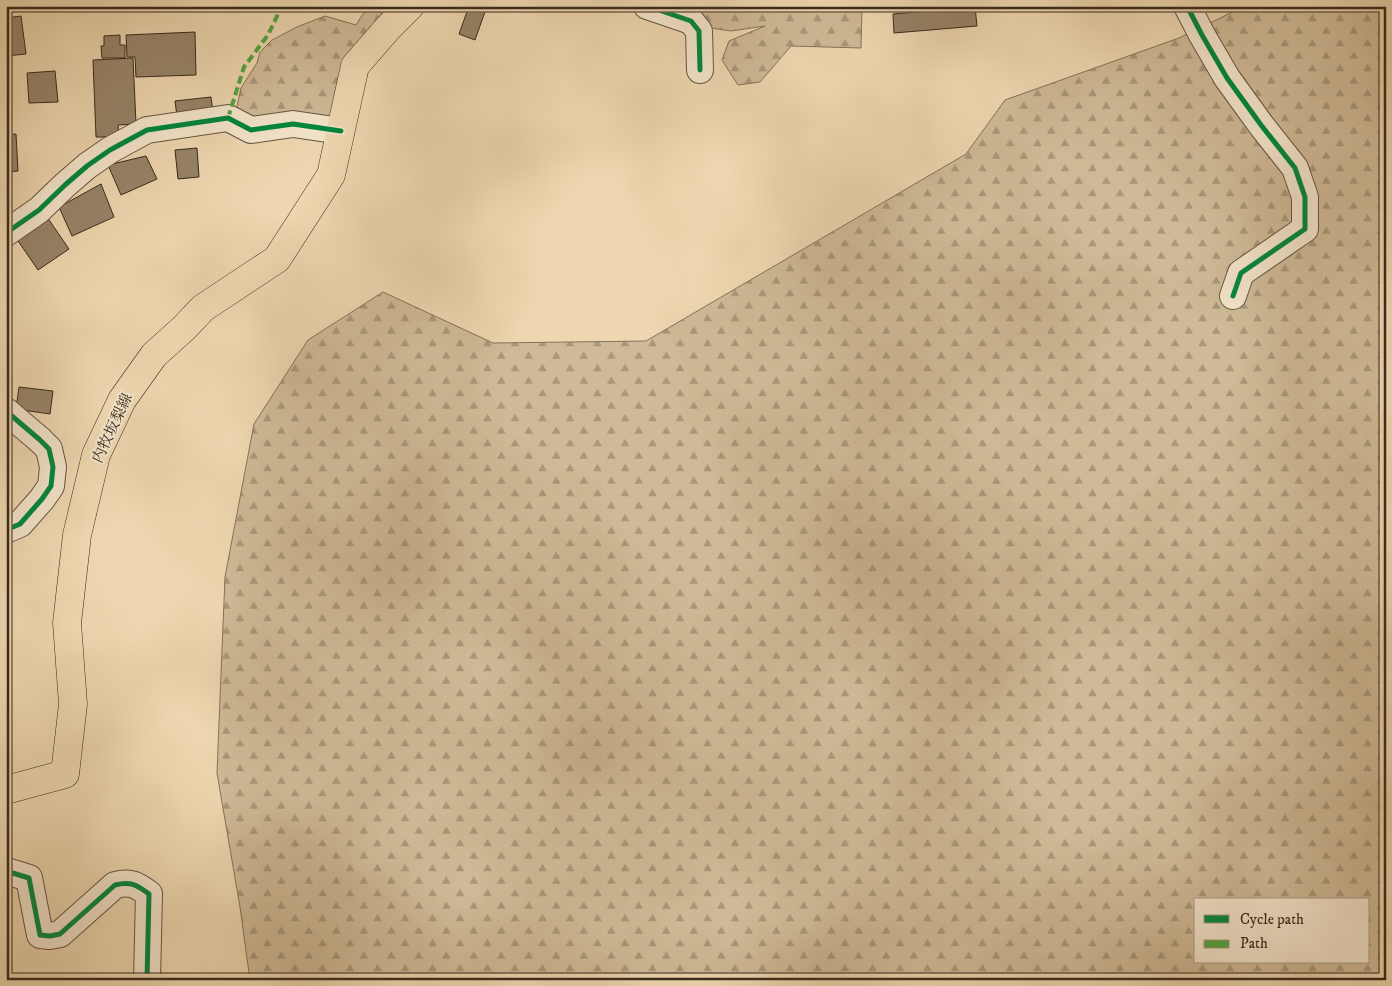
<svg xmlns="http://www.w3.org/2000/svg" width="1392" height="986" font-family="'IM FELL DW Pica','Noto Serif JP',serif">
<defs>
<pattern id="forest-firs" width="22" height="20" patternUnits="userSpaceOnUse" patternTransform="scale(1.25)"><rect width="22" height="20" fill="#cfba97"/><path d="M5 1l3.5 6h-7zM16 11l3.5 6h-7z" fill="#a9977a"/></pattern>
</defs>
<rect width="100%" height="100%" fill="#eed7b0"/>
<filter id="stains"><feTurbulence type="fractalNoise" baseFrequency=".004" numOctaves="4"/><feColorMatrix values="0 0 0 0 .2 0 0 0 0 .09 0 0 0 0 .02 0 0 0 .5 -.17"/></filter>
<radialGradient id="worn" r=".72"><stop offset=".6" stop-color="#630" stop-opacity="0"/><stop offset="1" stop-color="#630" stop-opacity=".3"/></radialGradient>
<path fill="url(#forest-firs)" stroke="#84725a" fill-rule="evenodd" d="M 690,6 L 862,6 L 861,48 L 791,46 L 760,82 L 738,85 L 722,60 L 729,41 L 765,26 L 731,31 L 711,28 Z
M 1245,6 L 1386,6 L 1386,980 L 250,980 L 240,907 L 217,773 L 225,577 L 254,424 L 308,340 L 383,292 L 493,343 L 646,341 L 966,154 L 1005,100 L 1179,38 ZM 1196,900 L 1368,900 L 1368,962 L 1196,962 Z
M 365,11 L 380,12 L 386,20 L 331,120 L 255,127 L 236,111 L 241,88 L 257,63 L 260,52 L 272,40 L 297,27 L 325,16 L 356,25 Z"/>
<path fill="#978469" stroke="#382b1c" d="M 469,6 L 487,6 L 475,40 L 459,34 Z
M 975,7 L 977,26 L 894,33 L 893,14 Z
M 21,16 L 26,54 L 6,56 L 6,18 Z
M 195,32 L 196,75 L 136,77 L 135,57 L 127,57 L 126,35 Z
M 120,35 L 120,45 L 125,45 L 125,58 L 102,58 L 101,46 L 104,46 L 104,36 Z
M 133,58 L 136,124 L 118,125 L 119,137 L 96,137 L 93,60 Z
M 55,71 L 58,102 L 29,103 L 27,73 Z
M 211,97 L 213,112 L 177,116 L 175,101 Z
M 16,134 L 18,171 L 6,172 L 6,135 Z
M 197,148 L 199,177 L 178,179 L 175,150 Z
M 146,156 L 157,179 L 121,195 L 108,165 Z
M 101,184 L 114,217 L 72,236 L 59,207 Z
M 47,217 L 69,249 L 38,270 L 16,238 Z
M 19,387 L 53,391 L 50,414 L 16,409 Z"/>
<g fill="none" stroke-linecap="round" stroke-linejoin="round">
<g stroke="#665641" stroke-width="28">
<path id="minor" d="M 647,6 L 691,21 L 699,31 L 700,70
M 1187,6 L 1202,35 L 1227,78 L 1261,125 L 1295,168 L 1305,197 L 1305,229 L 1241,273 L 1233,296
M 6,233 L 39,210 L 65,185 L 87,166 L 110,150 L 147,130 L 228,118 L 251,130 L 293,124 L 341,131
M 6,411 L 40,440 L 49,449 L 53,467 L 51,486 L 42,499 L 20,524 L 6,530
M 6,871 L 29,878 L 40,935 L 50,936 L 60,934 L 115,885 C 131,881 137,885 149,894 L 147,980"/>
</g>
<g stroke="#382b1c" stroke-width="29">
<path id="major" d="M 6,790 L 65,774 L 73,704 L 67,623 L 77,535 L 96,455 L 122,400 L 154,355 L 184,328 L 203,308 L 277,259 L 331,175 L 355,66 L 388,28 L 410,6"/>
</g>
<use href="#minor" stroke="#f4e5cc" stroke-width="26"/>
<use href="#major" stroke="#eed7b0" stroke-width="28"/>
<path stroke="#53a441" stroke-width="4" stroke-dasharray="8 4" stroke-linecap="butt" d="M 228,118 L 244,67 L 268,35 L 282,6"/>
<g stroke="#f4e5cc" stroke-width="8">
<path id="cycleway" d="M 647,6 L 691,21 L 699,31 L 700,70
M 1187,6 L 1202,35 L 1227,78 L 1261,125 L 1295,168 L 1305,197 L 1305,229 L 1241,273 L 1233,296
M 6,233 L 39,210 L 65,185 L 87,166 L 110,150 L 147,130 L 228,118 L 251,130 L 293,124 L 341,131
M 6,411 L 40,440 L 49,449 L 53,467 L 51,486 L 42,499 L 20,524 L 6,530
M 6,871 L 29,878 L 40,935 L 50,936 L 60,934 L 115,885 C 131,881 137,885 149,894 L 147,980"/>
</g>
<use href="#cycleway" stroke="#00873e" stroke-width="5"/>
</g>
<g text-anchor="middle" stroke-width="4" stroke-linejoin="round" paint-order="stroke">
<g font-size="15" fill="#382b1c" stroke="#f4e5cc">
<text transform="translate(112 428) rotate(-65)" y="5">内牧坂梨線</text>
</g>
</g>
<rect width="1392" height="986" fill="none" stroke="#eed7b0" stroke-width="25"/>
<rect x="8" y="8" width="1377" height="971" fill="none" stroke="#382b1c" stroke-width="2.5"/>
<rect x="12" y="12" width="1367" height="961" fill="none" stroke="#382b1c"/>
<rect x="1194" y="898" width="175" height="65" fill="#f4e5cc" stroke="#a99b86"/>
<rect x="1204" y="915" width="25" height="8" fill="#00873e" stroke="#a99b86"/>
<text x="1240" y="924" font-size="15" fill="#382b1c">Cycle path</text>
<rect x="1204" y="940" width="25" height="8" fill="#53a441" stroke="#a99b86"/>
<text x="1240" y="948" font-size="15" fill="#382b1c">Path</text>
<rect width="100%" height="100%" filter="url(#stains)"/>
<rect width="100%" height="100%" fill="url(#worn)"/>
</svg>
